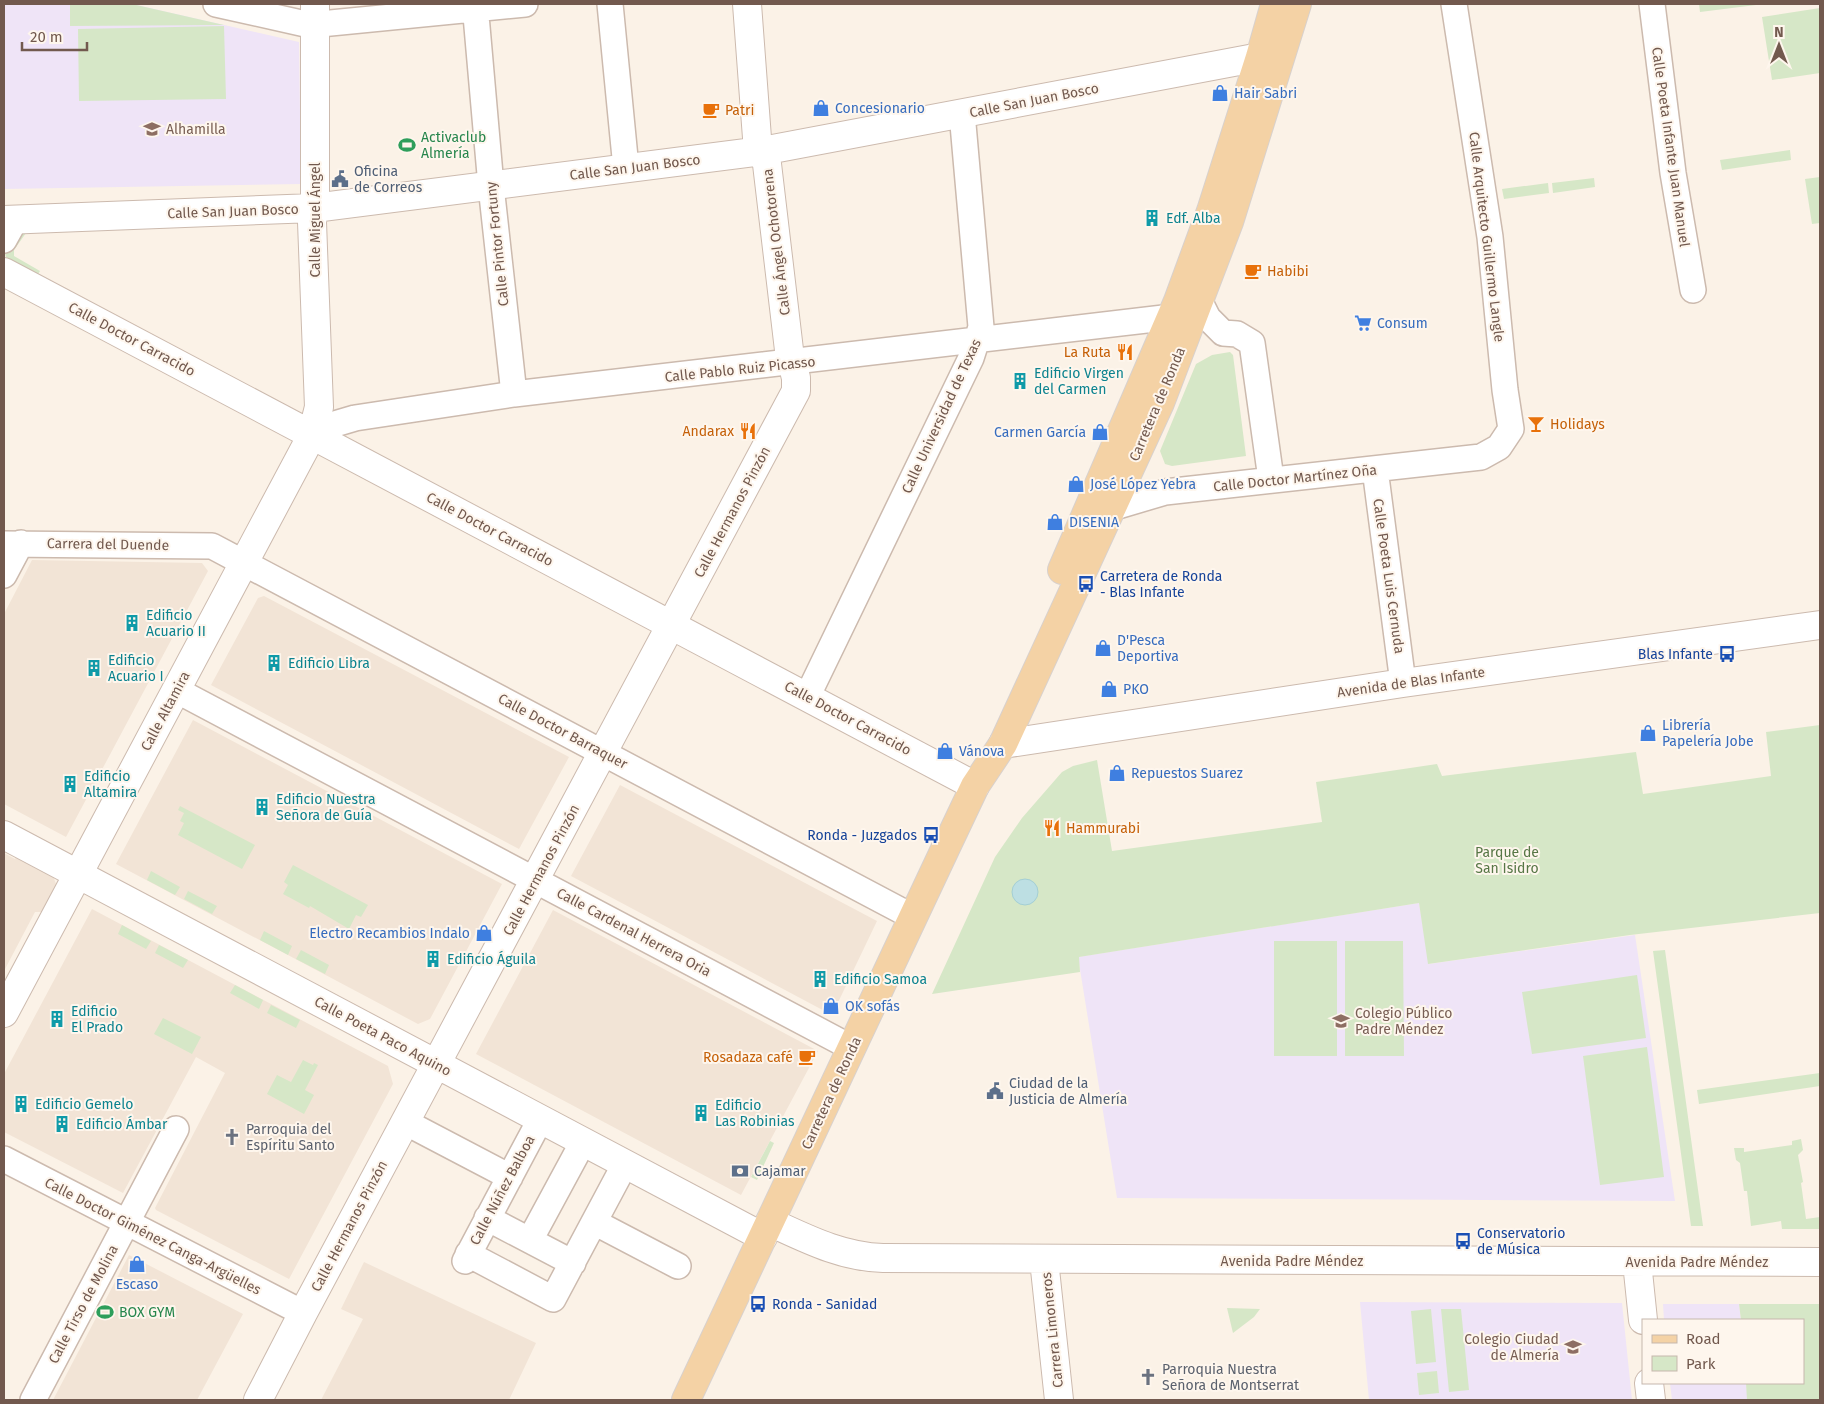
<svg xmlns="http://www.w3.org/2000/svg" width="1824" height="1404" font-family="'Fira Sans',sans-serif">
<rect width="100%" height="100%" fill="#fbf2e7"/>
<path fill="#f2e4d6" d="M 32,560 L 202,563 L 208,571 L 66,837 L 4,804 L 4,614 Z
M 264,596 L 569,757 L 519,849 L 211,685 L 258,598 Z
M 193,720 L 502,884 L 430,1019 L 418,1024 L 116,864 Z
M 620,785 L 877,921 L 832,1015 L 571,876 Z
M 4,853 L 15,859 L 18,853 L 52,873 L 56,884 L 55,890 L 43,912 L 35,912 L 4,971 Z
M 92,909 L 388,1066 L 393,1084 L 289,1279 L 156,1210 L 155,1208 L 225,1073 L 196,1057 L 123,1193 L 4,1132 L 4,1074 Z
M 553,910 L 818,1051 L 741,1195 L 476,1054 Z
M 129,1255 L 243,1314 L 197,1400 L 53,1400 Z
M 364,1262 L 536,1343 L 509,1400 L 321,1400 L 363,1319 L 341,1309 Z"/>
<path fill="#efe4f7" d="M 4,4 L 132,4 L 299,42 L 301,184 L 4,189 Z
M 1419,903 L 1429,964 L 1635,935 L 1675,1201 L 1117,1198 L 1078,957 Z
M 1360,1302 L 1622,1303 L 1632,1400 L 1369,1400 Z
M 1663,1304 L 1739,1304 L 1741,1320 L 1664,1320 Z
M 1670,1383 L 1746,1383 L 1748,1400 L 1672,1400 Z"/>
<path fill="#d6e7c7" d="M 70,4 L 132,4 L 224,25 L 70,26 Z
M 1699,4 L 1756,4 L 1756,5 L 1700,12 Z
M 1820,8 L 1820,73 L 1772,80 L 1762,17 Z
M 224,26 L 226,99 L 79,101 L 78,29 Z
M 1790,150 L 1791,160 L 1722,170 L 1720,160 Z
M 1820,177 L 1820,223 L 1812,224 L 1805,179 Z
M 1594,178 L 1595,187 L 1553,193 L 1552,183 Z
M 1548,183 L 1549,193 L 1504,199 L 1502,189 Z
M 17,232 L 26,233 L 14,250 L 14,256 L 40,271 L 37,276 L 6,257 L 5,253 Z
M 1230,352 L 1233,355 L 1246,456 L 1172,466 L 1165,464 L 1160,451 L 1196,364 L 1212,355 Z
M 1820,725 L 1820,913 L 1630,935 L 1428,964 L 1419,903 L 1079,957 L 1080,972 L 932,994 L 995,857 L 1022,818 L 1062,772 L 1073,766 L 1097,760 L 1112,851 L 1322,822 L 1316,782 L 1437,764 L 1442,776 L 1636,752 L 1643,794 L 1771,776 L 1766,732 Z
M 180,806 L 255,845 L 242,869 L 178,835 L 184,823 L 180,821 L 184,813 L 178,810 Z
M 293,865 L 368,905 L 361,917 L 356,915 L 349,929 L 310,906 L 309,908 L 283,894 L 288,885 L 284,882 Z
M 151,871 L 180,887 L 175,895 L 147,880 Z
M 188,891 L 217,906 L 212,914 L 184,899 Z
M 122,925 L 151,941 L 146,949 L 118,934 Z
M 264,931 L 292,946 L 288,955 L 260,940 Z
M 1274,941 L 1337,941 L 1337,1056 L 1274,1056 Z
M 1345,941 L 1403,941 L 1404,1056 L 1345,1056 Z
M 159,945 L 188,960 L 183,968 L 155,953 Z
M 301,950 L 329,965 L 325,974 L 296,959 Z
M 1665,950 L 1703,1226 L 1691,1226 L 1653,951 Z
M 1637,975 L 1646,1038 L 1532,1054 L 1522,992 Z
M 235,985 L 263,1000 L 259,1009 L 230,993 Z
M 271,1005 L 300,1020 L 296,1028 L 267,1013 Z
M 163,1018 L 201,1037 L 192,1054 L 154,1034 Z
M 1647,1047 L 1664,1177 L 1600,1185 L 1583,1056 Z
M 303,1060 L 313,1065 L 314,1063 L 318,1065 L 305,1090 L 314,1095 L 304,1114 L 267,1094 L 277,1075 L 291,1082 Z
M 1820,1073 L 1820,1086 L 1699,1104 L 1697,1090 Z
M 1801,1139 L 1803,1150 L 1798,1155 L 1803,1182 L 1801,1183 L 1806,1219 L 1820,1217 L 1820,1229 L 1782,1229 L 1781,1221 L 1751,1226 L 1747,1191 L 1744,1191 L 1740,1163 L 1736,1160 L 1734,1148 L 1744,1148 L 1744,1152 L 1792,1145 L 1792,1141 Z
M 770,1141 L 774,1143 L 757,1180 L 751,1177 Z
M 1739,1304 L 1820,1304 L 1820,1400 L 1747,1400 L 1746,1383 L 1803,1383 L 1803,1320 L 1741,1320 Z
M 1227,1308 L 1260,1309 L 1254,1317 L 1233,1333 Z
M 1431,1309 L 1436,1362 L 1416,1364 L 1411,1311 Z
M 1441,1309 L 1461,1309 L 1469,1390 L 1449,1392 Z
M 1437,1371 L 1439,1393 L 1419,1395 L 1417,1373 Z"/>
<path fill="#bddfe3" stroke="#a4cfd4" d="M1012 892a13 13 0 1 1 26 0a13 13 0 1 1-26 0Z"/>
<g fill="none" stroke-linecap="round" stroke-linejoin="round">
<g stroke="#ccbaae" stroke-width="28">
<path id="minor" d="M 216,4 L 310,25 L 525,4
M 475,4 L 491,186 L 514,394
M 610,4 L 626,168
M 1652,4 L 1673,173 L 1693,290
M 4,240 L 14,222 L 18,220
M 1199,300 L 1208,318 L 1223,333 L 1237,334 L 1252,343 L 1271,479
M 312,435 L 328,426 L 355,418 L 514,394 L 1172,317
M 1375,469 L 1403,683
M 1111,508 L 1165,492 L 1481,457 L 1499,447 L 1511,429 L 1505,390 L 1490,237 L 1454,4
M 4,544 L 212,546 L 913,917
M 4,575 L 21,543
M 176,690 L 852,1048
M 807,697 L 971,358 L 981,327 L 962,113
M 405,1122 L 510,1177
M 4,1159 L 303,1313
M 487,1218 L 573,1263
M 594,1222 L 678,1266
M 530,1240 L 583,1142
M 468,1254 L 553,1299 L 625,1164
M 465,1261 L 540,1120
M 33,1400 L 176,1129"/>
</g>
<g stroke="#ccbaae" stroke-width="30">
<path id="tertiary" d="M 4,220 L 314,208 L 762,151 L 1260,57
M 4,272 L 975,786
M 1003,744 L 1403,683 L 1820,625
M 4,835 L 763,1237
M 4,1013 L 312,435 L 319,407 L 312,222 L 315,198 L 315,4
M 770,1222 C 807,1239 842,1257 883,1258 L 1820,1262
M 1044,1260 L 1059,1400
M 1637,1262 L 1643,1320
M 1649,1383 L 1651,1400
M 258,1400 L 303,1313 L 796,391 L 796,378 L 789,350 L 767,164 L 757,138 L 747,4"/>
</g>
<g stroke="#d8d1cd" stroke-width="30">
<path id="primary" d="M 1062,570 L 1178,301 L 1211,211 L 1260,57 L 1275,4
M 686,1400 L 947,845 L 975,786 L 1003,744 L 1160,403 L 1229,222 L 1297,4"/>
</g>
<use href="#minor" stroke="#fff" stroke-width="25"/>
<use href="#tertiary" stroke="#fff" stroke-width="28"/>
<use href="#primary" stroke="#f4d2a5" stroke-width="28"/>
</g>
<defs>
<g id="shop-bare" transform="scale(1.35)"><path d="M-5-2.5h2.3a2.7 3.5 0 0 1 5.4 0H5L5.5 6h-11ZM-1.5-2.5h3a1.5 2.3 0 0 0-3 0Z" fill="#3f7fe0" stroke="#fef6ed" stroke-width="2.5" paint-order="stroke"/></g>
<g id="cafe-bare" transform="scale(1.35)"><path d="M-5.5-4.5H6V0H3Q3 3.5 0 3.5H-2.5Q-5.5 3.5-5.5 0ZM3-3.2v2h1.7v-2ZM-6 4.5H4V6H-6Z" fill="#e8710a" stroke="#fef6ed" stroke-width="2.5" paint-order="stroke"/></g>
<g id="school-bare" transform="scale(1.35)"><path d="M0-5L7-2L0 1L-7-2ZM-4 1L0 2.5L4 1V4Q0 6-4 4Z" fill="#8d6e63" stroke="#fef6ed" stroke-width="2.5" paint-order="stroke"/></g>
<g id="stadium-bare" transform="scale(1.35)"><path d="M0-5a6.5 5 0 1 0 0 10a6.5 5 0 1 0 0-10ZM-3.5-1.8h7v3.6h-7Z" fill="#2e9e5b" stroke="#fef6ed" stroke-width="2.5" paint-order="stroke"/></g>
<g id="civic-bare" transform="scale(1.35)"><path d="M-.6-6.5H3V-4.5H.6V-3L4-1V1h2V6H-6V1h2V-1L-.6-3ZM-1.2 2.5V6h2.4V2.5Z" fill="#5c6f8a" stroke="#fef6ed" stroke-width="2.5" paint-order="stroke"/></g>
<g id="building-bare" transform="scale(1.35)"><path d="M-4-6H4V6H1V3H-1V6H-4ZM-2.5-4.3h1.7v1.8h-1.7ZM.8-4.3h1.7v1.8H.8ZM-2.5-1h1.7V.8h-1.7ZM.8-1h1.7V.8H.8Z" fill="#0f9aa8" stroke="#fef6ed" stroke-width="2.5" paint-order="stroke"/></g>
<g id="supermarket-bare" transform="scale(1.35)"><path d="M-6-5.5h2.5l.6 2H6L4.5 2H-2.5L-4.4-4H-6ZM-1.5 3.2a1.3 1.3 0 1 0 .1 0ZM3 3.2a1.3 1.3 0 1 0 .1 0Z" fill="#3f7fe0" stroke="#fef6ed" stroke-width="2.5" paint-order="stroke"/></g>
<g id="restaurant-bare" transform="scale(1.35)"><path d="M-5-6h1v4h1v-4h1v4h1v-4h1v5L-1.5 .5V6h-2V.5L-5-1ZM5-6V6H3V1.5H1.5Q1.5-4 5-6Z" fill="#e8710a" stroke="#fef6ed" stroke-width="2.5" paint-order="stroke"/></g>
<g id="bar-bare" transform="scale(1.35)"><path d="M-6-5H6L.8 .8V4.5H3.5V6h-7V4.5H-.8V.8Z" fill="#e8710a" stroke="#fef6ed" stroke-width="2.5" paint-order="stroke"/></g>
<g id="bus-bare" transform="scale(1.35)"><path d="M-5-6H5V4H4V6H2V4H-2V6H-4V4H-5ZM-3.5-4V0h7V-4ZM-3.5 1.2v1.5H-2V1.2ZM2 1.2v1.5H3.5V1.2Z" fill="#1a4fb4" stroke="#fef6ed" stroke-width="2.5" paint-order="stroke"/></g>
<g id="church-bare" transform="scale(1.35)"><path d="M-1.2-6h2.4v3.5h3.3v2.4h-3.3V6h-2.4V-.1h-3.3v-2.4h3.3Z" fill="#6b7280" stroke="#fef6ed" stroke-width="2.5" paint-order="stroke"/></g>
<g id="bank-bare" transform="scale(1.35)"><path d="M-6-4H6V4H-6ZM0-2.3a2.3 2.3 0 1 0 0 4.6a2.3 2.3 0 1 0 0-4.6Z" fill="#5c6f8a" stroke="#fef6ed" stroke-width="2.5" paint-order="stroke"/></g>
</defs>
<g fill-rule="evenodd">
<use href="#shop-bare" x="1220" y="93"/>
<use href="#shop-bare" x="821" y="108"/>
<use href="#cafe-bare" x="711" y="110"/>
<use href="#school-bare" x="152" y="129"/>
<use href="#stadium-bare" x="407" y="145"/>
<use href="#civic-bare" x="340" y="179"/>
<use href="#building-bare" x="1152" y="218"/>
<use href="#cafe-bare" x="1253" y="271"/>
<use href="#supermarket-bare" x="1363" y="323"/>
<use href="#restaurant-bare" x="1125" y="352"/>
<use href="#building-bare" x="1020" y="381"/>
<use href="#bar-bare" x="1536" y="424"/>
<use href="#restaurant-bare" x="748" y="431"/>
<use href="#shop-bare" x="1100" y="432"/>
<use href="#shop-bare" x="1076" y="484"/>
<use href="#shop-bare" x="1055" y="522"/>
<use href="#bus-bare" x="1086" y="584"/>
<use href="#building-bare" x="132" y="623"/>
<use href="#shop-bare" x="1103" y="648"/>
<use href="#bus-bare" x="1727" y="654"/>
<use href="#building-bare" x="274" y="663"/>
<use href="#building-bare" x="94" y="668"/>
<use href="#shop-bare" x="1109" y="689"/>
<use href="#shop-bare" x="1648" y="733"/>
<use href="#shop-bare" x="945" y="751"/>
<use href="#shop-bare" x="1117" y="773"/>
<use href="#building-bare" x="70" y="784"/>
<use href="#building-bare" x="262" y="807"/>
<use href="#restaurant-bare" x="1052" y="828"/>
<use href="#bus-bare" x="931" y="835"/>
<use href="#shop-bare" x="484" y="933"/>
<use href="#building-bare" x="433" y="959"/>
<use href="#building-bare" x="820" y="979"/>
<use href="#shop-bare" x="831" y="1006"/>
<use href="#building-bare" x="57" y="1019"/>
<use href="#school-bare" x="1341" y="1021"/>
<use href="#cafe-bare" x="807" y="1057"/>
<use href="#civic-bare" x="995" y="1091"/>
<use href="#building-bare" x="21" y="1104"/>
<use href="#building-bare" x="701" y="1113"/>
<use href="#building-bare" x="62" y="1124"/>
<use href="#church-bare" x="232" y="1137"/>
<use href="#bank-bare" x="740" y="1171"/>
<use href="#bus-bare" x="1463" y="1241"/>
<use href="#shop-bare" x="137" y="1264"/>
<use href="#bus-bare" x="758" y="1304"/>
<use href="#stadium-bare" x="105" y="1312"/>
<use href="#school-bare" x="1573" y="1347"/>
<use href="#church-bare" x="1148" y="1377"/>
</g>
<g text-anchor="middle" stroke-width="4" stroke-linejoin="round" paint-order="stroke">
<g font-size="14" fill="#366cbe" stroke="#fef6ed" text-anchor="start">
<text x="1234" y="98">Hair Sabri</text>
<text x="835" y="113">Concesionario</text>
<text x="1377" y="328">Consum</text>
<text x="1086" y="437" text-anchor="end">Carmen García</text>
<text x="1090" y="489">José López Yebra</text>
<text x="1069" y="527">DISENIA</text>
<text x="1117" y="645">D'Pesca<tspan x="1117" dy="16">Deportiva</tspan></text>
<text x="1123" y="694">PKO</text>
<text x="1662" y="730">Librería<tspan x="1662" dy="16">Papelería Jobe</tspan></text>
<text x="959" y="756">Vánova</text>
<text x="1131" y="778">Repuestos Suarez</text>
<text x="470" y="938" text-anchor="end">Electro Recambios Indalo</text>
<text x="845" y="1011">OK sofás</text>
<text x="137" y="1289" text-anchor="middle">Escaso</text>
</g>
<g font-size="14" fill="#72594e" stroke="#fef6ed">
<text transform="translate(1034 100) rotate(-11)" y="5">Calle San Juan Bosco</text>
<text transform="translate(1671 147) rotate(82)" y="5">Calle Poeta Infante Juan Manuel</text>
<text transform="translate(635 167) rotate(-7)" y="5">Calle San Juan Bosco</text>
<text transform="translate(233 211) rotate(-2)" y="5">Calle San Juan Bosco</text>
<text transform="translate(315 220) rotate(-90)" y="5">Calle Miguel Ángel</text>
<text transform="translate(1487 237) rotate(83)" y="5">Calle Arquitecto Guillermo Langle</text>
<text transform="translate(776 242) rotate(-97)" y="5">Calle Ángel Ochotorena</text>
<text transform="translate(497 244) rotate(-96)" y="5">Calle Pintor Fortuny</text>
<text transform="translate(132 339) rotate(28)" y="5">Calle Doctor Carracido</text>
<text transform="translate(740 369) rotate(-6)" y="5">Calle Pablo Ruiz Picasso</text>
<text transform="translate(1157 404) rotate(-67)" y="5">Carretera de Ronda</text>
<text transform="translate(941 416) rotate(-65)" y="5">Calle Universidad de Texas</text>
<text transform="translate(1295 478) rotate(-6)" y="5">Calle Doctor Martínez Oña</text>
<text transform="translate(732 512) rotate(-62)" y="5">Calle Hermanos Pinzón</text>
<text transform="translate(490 529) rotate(28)" y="5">Calle Doctor Carracido</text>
<text transform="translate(108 544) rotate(1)" y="5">Carrera del Duende</text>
<text transform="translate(1389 576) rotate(82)" y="5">Calle Poeta Luis Cernuda</text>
<text transform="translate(1411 682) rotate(-8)" y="5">Avenida de Blas Infante</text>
<text transform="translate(165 711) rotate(-62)" y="5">Calle Altamira</text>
<text transform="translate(848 718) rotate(28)" y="5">Calle Doctor Carracido</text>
<text transform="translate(563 731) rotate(28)" y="5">Calle Doctor Barraquer</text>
<text transform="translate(541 870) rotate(-62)" y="5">Calle Hermanos Pinzón</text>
<text transform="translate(634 932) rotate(28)" y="5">Calle Cardenal Herrera Oria</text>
<text transform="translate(383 1036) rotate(28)" y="5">Calle Poeta Paco Aquino</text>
<text transform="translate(831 1093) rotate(-65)" y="5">Carretera de Ronda</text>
<text transform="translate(502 1190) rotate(-62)" y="5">Calle Núñez Balboa</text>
<text transform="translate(349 1226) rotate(-62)" y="5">Calle Hermanos Pinzón</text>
<text transform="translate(153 1236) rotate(27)" y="5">Calle Doctor Giménez Canga-Argüelles</text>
<text x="1292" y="1266">Avenida Padre Méndez</text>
<text x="1697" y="1267">Avenida Padre Méndez</text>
<text transform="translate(83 1304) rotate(-62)" y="5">Calle Tirso de Molina</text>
<text transform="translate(1052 1330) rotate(-96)" y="5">Carrera Limoneros</text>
</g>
<g font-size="14" fill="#c56008" stroke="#fef6ed" text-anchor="start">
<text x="725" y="115">Patri</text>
<text x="1267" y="276">Habibi</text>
<text x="1111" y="357" text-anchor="end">La Ruta</text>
<text x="1550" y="429">Holidays</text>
<text x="734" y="436" text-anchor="end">Andarax</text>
<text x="1066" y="833">Hammurabi</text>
<text x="793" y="1062" text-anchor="end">Rosadaza café</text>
</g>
<g font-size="14" fill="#785e54" stroke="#fef6ed" text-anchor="start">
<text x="166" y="134">Alhamilla</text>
<text x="1355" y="1018">Colegio Público<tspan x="1355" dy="16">Padre Méndez</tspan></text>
<text x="1559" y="1344" text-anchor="end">Colegio Ciudad<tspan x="1559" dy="16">de Almería</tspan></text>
</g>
<g font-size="14" fill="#27864d" stroke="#fef6ed" text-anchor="start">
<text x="421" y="142">Activaclub<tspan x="421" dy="16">Almería</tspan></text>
<text x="119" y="1317">BOX GYM</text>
</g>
<g font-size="14" fill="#4e5e75" stroke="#fef6ed" text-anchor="start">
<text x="354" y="176">Oficina<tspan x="354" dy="16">de Correos</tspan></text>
<text x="1009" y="1088">Ciudad de la<tspan x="1009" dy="16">Justicia de Almería</tspan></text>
<text x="754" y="1176">Cajamar</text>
</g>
<g font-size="14" fill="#0d838f" stroke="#fef6ed" text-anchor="start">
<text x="1166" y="223">Edf. Alba</text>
<text x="1034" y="378">Edificio Virgen<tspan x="1034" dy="16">del Carmen</tspan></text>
<text x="146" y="620">Edificio<tspan x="146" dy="16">Acuario II</tspan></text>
<text x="108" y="665">Edificio<tspan x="108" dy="16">Acuario I</tspan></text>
<text x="288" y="668">Edificio Libra</text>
<text x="84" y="781">Edificio<tspan x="84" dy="16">Altamira</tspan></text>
<text x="276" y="804">Edificio Nuestra<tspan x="276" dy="16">Señora de Guía</tspan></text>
<text x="447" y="964">Edificio Águila</text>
<text x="834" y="984">Edificio Samoa</text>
<text x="71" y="1016">Edificio<tspan x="71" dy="16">El Prado</tspan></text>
<text x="35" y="1109">Edificio Gemelo</text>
<text x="715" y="1110">Edificio<tspan x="715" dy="16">Las Robinias</tspan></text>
<text x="76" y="1129">Edificio Ámbar</text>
</g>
<g font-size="14" fill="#164399" stroke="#fef6ed" text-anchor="start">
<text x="1100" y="581">Carretera de Ronda<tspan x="1100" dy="16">- Blas Infante</tspan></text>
<text x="1713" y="659" text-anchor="end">Blas Infante</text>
<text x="917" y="840" text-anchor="end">Ronda - Juzgados</text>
<text x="1477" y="1238">Conservatorio<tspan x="1477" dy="16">de Música</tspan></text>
<text x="772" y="1309">Ronda - Sanidad</text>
</g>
<g font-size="14" fill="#577746" stroke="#fef6ed">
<text x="1507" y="857">Parque de<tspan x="1507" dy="16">San Isidro</tspan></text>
</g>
<g font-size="14" fill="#5b616d" stroke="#fef6ed" text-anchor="start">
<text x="246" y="1134">Parroquia del<tspan x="246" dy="16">Espíritu Santo</tspan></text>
<text x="1162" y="1374">Parroquia Nuestra<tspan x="1162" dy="16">Señora de Montserrat</tspan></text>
</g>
</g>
<rect width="1824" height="1404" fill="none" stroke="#72594e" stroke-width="10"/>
<rect x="1642" y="1319" width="162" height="65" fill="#fef6ed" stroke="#c6b7ad"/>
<rect x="1652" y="1335" width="25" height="8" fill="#f4d2a5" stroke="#c6b7ad"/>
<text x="1686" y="1344" font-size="15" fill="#72594e">Road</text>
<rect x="1652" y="1356" width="25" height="15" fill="#d6e7c7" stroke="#c6b7ad"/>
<text x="1686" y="1369" font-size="15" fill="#72594e">Park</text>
<g transform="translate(1779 45)" stroke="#fef6ed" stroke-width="4" paint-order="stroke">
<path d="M0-4L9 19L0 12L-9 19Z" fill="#72594e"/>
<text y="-8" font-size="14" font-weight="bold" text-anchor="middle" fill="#72594e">N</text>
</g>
<path d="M22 42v8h65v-8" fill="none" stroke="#72594e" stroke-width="2.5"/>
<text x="30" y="42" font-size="15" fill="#72594e" stroke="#fef6ed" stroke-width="4" paint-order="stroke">20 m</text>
</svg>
